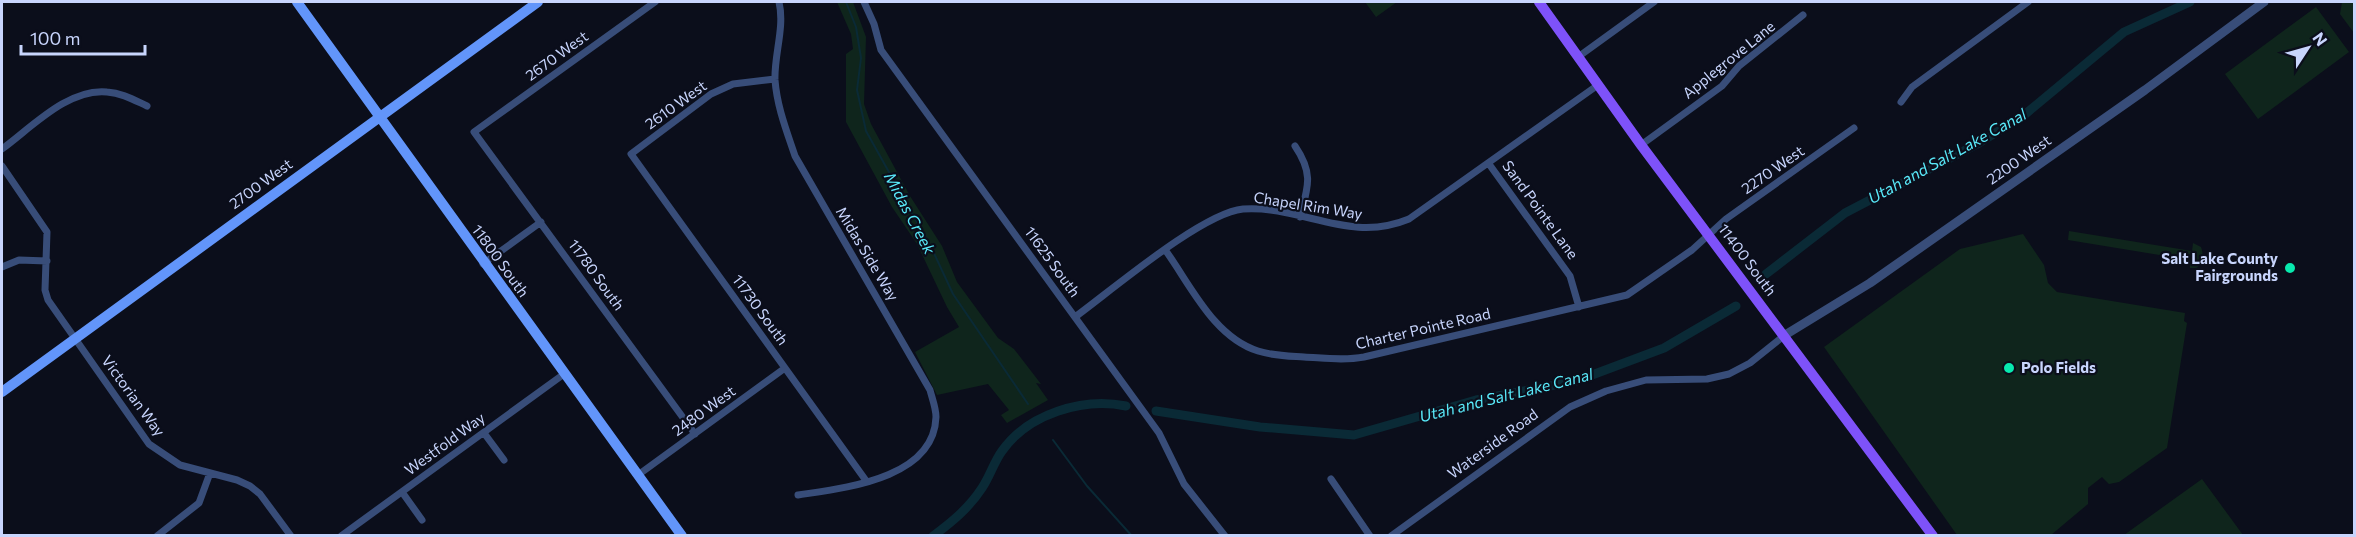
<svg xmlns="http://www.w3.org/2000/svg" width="2356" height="537" font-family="Commissioner,sans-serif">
<rect width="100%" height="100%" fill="#0b0e1b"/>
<path fill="#0f251c" d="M 837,2 L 853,2 L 866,37 L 864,104 L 871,124 L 910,196 L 942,246 L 957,282 L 998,338 L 1014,349 L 1041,384 L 1036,383 L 1048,400 L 1007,423 L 1001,415 L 1009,410 L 988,384 L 937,395 L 915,352 L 959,327 L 947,307 L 917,244 L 892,207 L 846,122 L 846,54 L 853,49 L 851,34 Z
M 1365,2 L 1397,2 L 1376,17 Z
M 2342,2 L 2354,2 L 2354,33 L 2340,14 Z
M 2316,7 L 2349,52 L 2258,119 L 2225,74 Z
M 2069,231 L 2192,251 L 2193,243 L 2201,247 C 2204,255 2203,262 2197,268 L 2190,268 L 2190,260 L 2068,240 Z
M 2023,234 L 2044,265 L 2048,283 L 2057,292 L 2185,313 L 2184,321 L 2187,323 L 2167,448 L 2119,482 L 2109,484 L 2102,477 L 2088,488 L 2088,504 L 2051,535 L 1957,535 L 1824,347 L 1960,249 Z
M 2202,479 L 2243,535 L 2124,535 Z"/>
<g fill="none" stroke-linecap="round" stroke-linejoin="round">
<path stroke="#0a2a36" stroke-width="2" d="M 846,2 L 856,27 L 861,58 L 857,90 L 866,131 L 932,249 L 953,294 L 1028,404
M 1053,440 L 1087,486 L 1132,536"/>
<path stroke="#0a2a36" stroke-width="9" d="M 1766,274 L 1845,213 L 1979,143 L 2023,116 L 2124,32 L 2190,2
M 1156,411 L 1260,427 L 1354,435 L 1476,400 L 1576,381 L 1664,348 L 1736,306
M 933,536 C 952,522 969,508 982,488 C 990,476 994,462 1002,451 C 1028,414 1083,397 1126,406"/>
<path stroke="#384d79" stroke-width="7" d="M 655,2 L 474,132 L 695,434
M 779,2 C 785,27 774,55 775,80 C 777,107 787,132 795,156 L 930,390 C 932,398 936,408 936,417 C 934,479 844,488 798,495
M 864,2 L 874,24 L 881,50 L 1159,433 L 1184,484 L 1225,536
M 1578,57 L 1654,2
M 775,79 L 733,84 L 711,94 L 631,154 L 867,482
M 1901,102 L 1912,87 L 2028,2
M 1641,145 L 1722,86 L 1739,66 L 1803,15
M 1295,146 C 1314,174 1308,187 1300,217
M 2,149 C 31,128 68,88 107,92 C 122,93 134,100 147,106
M 1489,164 L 1570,276 L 1579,307
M 2,166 L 47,232 L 45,290 L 48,300 L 149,444 L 180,465 L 237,480 L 250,486 L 260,494 L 291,536
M 1166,251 C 1191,286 1214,337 1258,351 C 1273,356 1289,356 1304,357 C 1324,358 1344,361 1364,357 L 1627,295 L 1692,250 L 1726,219 L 1854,128
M 483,264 L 541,222
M 2,267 L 19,260 L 47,261
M 1075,317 C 1112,290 1202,213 1243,209 C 1302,205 1349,244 1409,219 L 1598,85
M 484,433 L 504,460
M 638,475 L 785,368
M 1331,479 L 1370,536
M 402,492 L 422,520
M 157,536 L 199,503 L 210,473
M 341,536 L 564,374
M 1391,536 L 1570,407 L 1606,391 L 1646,380 L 1707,379 L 1729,374 L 1750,363 L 1785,335"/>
<path stroke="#384d79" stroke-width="9" d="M 1785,335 L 1870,283 L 2145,90 L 2264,2"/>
<path stroke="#6295fa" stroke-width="10" d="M 297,2 L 682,536
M 2,392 L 538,2"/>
<path stroke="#7e52f9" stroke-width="10" d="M 1539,2 L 1641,145 L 1933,536"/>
</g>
<g fill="#08e9ae" stroke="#0b0e1b" stroke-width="2">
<circle cx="2290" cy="268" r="6"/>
<circle cx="2009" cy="368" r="6"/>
</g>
<g text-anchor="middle" stroke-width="4.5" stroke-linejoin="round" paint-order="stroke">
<g font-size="15" fill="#c8d5fd" stroke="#0b0e1b">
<text transform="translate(557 56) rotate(-36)" y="5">2670 West</text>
<text transform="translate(1729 60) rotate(-39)" y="5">Applegrove Lane</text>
<text transform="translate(676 105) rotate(-36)" y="5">2610 West</text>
<text transform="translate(2019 160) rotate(-35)" y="5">2200 West</text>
<text transform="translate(1773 170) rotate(-35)" y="5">2270 West</text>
<text transform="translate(261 184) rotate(-36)" y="5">2700 West</text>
<text transform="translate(1308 206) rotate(9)" y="5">Chapel Rim Way</text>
<text transform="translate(1540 210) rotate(54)" y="5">Sand Pointe Lane</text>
<text transform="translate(867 254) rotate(59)" y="5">Midas Side Way</text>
<text transform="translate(1747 260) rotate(53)" y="5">11400 South</text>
<text transform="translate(500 261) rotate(54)" y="5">11800 South</text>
<text transform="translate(1052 262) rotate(54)" y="5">11625 South</text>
<text transform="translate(596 275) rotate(54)" y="5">11780 South</text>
<text transform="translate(760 310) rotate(54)" y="5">11730 South</text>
<text transform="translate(1423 329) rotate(-13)" y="5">Charter Pointe Road</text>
<text transform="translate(133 396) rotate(54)" y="5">Victorian Way</text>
<text transform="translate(704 411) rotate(-36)" y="5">2480 West</text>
<text transform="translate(445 444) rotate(-36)" y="5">Westfold Way</text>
<text transform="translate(1493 444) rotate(-36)" y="5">Waterside Road</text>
</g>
<g font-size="15" font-weight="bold" fill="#c8d5fd" stroke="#0b0e1b" text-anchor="end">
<text x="2278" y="264">Salt Lake County<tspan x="2278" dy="17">Fairgrounds</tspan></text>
<text x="2021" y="373" text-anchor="start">Polo Fields</text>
</g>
<g font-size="16" font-style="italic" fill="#59e9f9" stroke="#0b0e1b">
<text transform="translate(1947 156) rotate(-29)" y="6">Utah and Salt Lake Canal</text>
<text transform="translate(910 213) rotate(62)" y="6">Midas Creek</text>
<text transform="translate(1506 395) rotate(-14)" y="6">Utah and Salt Lake Canal</text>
</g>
</g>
<rect width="2356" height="537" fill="none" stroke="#c8d5fd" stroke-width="6"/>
<g transform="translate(2308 48) rotate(54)" stroke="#0b0e1b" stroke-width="4.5" paint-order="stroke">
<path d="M0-4.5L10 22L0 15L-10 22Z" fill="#c8d5fd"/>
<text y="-9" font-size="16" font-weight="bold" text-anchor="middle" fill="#c8d5fd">N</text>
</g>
<path d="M21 45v9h124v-9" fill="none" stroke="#c8d5fd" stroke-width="3"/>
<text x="30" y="45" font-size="18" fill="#c8d5fd" stroke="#0b0e1b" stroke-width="4.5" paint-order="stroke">100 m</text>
</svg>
